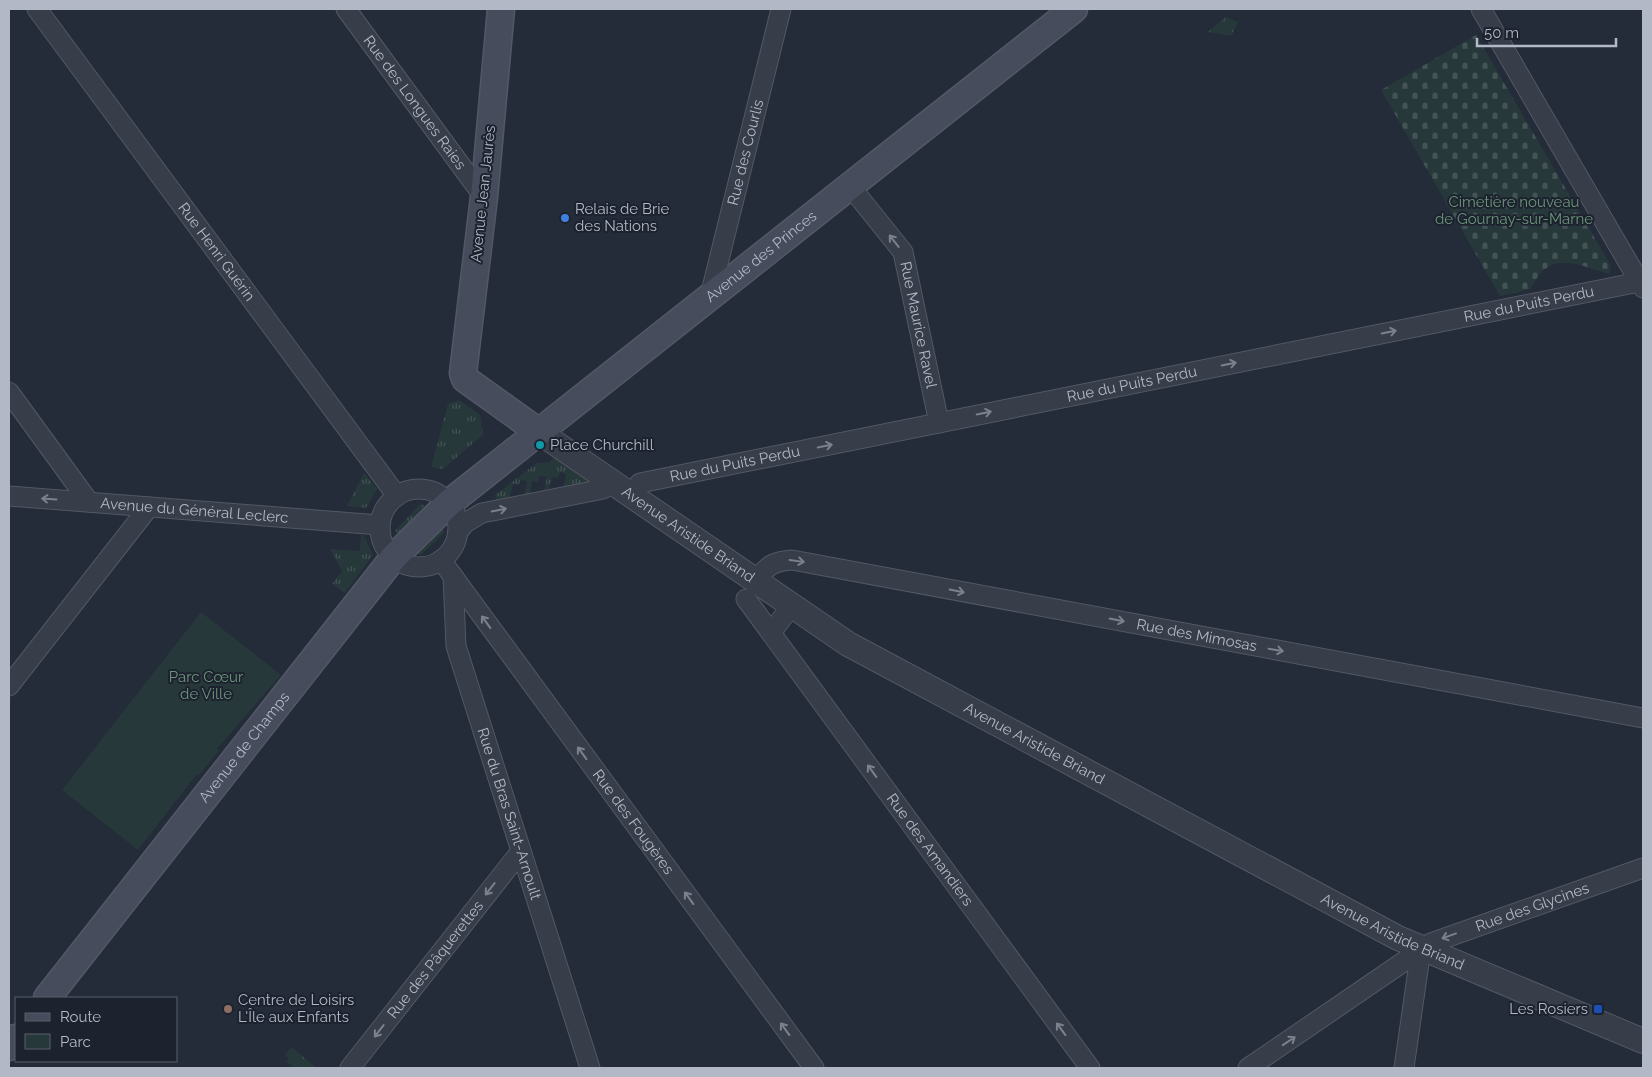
<svg xmlns="http://www.w3.org/2000/svg" width="1652" height="1077" font-family="Raleway,sans-serif">
<defs>
<pattern id="grass-tufts" width="24" height="20" patternUnits="userSpaceOnUse" patternTransform="scale(1.25)"><rect width="24" height="20" fill="#27383b"/><path d="M3 7l-1-3M5 7V3M7 7l1-3M15 17l-1-3M17 17v-4M19 17l1-3" fill="none" stroke="#445356"/></pattern>
<pattern id="cemetery-stones" width="16" height="16" patternUnits="userSpaceOnUse" patternTransform="scale(1.25)"><rect width="16" height="16" fill="#27383b"/><path d="M2 7V4a2 2 0 0 1 4 0v3zM10 15v-3a2 2 0 0 1 4 0v3z" fill="#445356"/></pattern>
</defs>
<rect width="100%" height="100%" fill="#242b39"/>
<path fill="url(#grass-tufts)" d="M 1226,17 L 1238,22 L 1231,36 L 1208,32 Z
M 459,400 L 480,415 L 483,435 L 443,469 L 431,467 L 448,404 Z
M 554,456 L 593,483 L 563,490 L 566,474 L 560,472 L 558,478 L 552,477 L 548,493 L 543,494 L 547,477 L 540,476 L 538,482 L 532,481 L 529,497 L 524,498 L 527,481 L 520,480 L 519,485 L 513,484 L 509,501 L 497,504 L 495,495 L 537,463 L 550,462 Z
M 364,473 L 377,489 L 366,508 L 347,506 Z
M 421,503 L 424,506 L 399,534 L 395,531 Z
M 442,528 L 445,532 L 421,555 L 417,552 Z
M 361,535 L 364,535 L 373,555 L 345,593 L 332,584 L 342,571 L 330,549 L 360,551 Z
M 291,1047 L 317,1068 L 294,1068 L 286,1061 L 289,1058 L 285,1055 Z"/>
<path fill="url(#cemetery-stones)" d="M 1476,35 L 1611,266 L 1609,274 C 1575,264 1549,249 1531,289 L 1500,296 L 1381,90 Z"/>
<path fill="#27383b" d="M 201,612 L 281,675 L 217,749 L 219,751 L 198,776 L 196,775 L 138,850 L 62,790 Z"/>
<g fill="none" stroke-linecap="round" stroke-linejoin="round">
<g stroke="#535865" stroke-width="21">
<g id="minor">
<path id="s1" d="M 37,9 L 397,496"/>
<path id="s2" d="M 346,9 L 484,197"/>
<path d="M 1481,9 L 1643,288"/>
<path id="s3" d="M 850,186 L 903,252 L 939,423"/>
<path id="s4" d="M 710,296 L 781,9"/>
<path d="M 9,392 L 89,502"/>
<circle cx="419" cy="528" r="39"/>
<path id="s5" d="M 631,494 L 640,483 L 1639,282"/>
<path id="s6" d="M 9,496 L 380,525"/>
<path d="M 458,532 L 465,523 L 482,513 L 603,489 L 609,480"/>
<path id="s7" d="M 441,560 L 814,1068"/>
<path id="s8" d="M 453,576 L 456,646 L 590,1068"/>
<path id="s9" d="M 757,580 C 767,565 775,561 792,560 L 1643,718"/>
<path id="s10" d="M 746,599 L 1090,1068"/>
<path d="M 771,633 L 792,605"/>
<path d="M 9,686 L 149,507"/>
<path id="s11" d="M 350,1068 L 521,851"/>
<path id="s12" d="M 1248,1068 L 1431,943 L 1643,868"/>
<path d="M 1404,1068 L 1421,949"/>
</g>
</g>
<g stroke="#535865" stroke-width="26">
<g id="tertiary">
<path id="s13" d="M 539,432 L 848,644 L 1398,938 L 1643,1041"/>
</g>
</g>
<g stroke="#535865" stroke-width="29">
<g id="secondary">
<path d="M 501,9 L 484,197 L 463,373 L 465,379 L 539,432"/>
<path id="s14" d="M 47,998 L 394,557 L 449,503 L 1074,9"/>
<path d="M 9,1047 L 16,1038"/>
</g>
</g>
<use href="#minor" stroke="#383d4a" stroke-width="19"/>
<use href="#tertiary" stroke="#383d4a" stroke-width="24"/>
<use href="#secondary" stroke="#464c5c" stroke-width="26"/>
</g>
<defs><path id="oneway-shaft" d="M-6 0H5M1.5-3L5.5 0L1.5 3" fill="none" stroke-width="1.6" stroke-linecap="round" stroke-linejoin="round" transform="scale(1.25)"/></defs>
<g stroke="#7c818e">
<use href="#oneway-shaft" transform="translate(894 241) rotate(-128)"/>
<use href="#oneway-shaft" transform="translate(1389 332) rotate(-11)"/>
<use href="#oneway-shaft" transform="translate(1229 364) rotate(-11)"/>
<use href="#oneway-shaft" transform="translate(984 413) rotate(-11)"/>
<use href="#oneway-shaft" transform="translate(825 446) rotate(-11)"/>
<use href="#oneway-shaft" transform="translate(49 499) rotate(-176)"/>
<use href="#oneway-shaft" transform="translate(499 510) rotate(-11)"/>
<use href="#oneway-shaft" transform="translate(797 561) rotate(8)"/>
<use href="#oneway-shaft" transform="translate(957 591) rotate(11)"/>
<use href="#oneway-shaft" transform="translate(1117 620) rotate(11)"/>
<use href="#oneway-shaft" transform="translate(486 622) rotate(-126)"/>
<use href="#oneway-shaft" transform="translate(1276 650) rotate(10)"/>
<use href="#oneway-shaft" transform="translate(582 753) rotate(-126)"/>
<use href="#oneway-shaft" transform="translate(872 771) rotate(-126)"/>
<use href="#oneway-shaft" transform="translate(490 889) rotate(128)"/>
<use href="#oneway-shaft" transform="translate(689 898) rotate(-126)"/>
<use href="#oneway-shaft" transform="translate(1449 936) rotate(160)"/>
<use href="#oneway-shaft" transform="translate(785 1029) rotate(-126)"/>
<use href="#oneway-shaft" transform="translate(1061 1029) rotate(-126)"/>
<use href="#oneway-shaft" transform="translate(379 1031) rotate(128)"/>
<use href="#oneway-shaft" transform="translate(1289 1041) rotate(-34)"/>
</g>
<circle fill="#3f7fe0" stroke="#1d222f" stroke-width="2" cx="565" cy="218" r="5"/>
<circle fill="#0f9aa8" stroke="#1d222f" stroke-width="2" cx="540" cy="445" r="5"/>
<circle fill="#8d6e63" stroke="#1d222f" stroke-width="2" cx="228" cy="1009" r="5"/>
<rect fill="#1a4fb4" stroke="#1d222f" stroke-width="2" x="1593" y="1004" width="10" height="10" rx="2.5"/>
<g text-anchor="middle" stroke-width="4" stroke-linejoin="round" paint-order="stroke">
<g font-size="15" fill="#b3b8c6" stroke="#1d222f">
<text dy="5" stroke="none"><textPath href="#s2" startOffset="116">Rue des Longues Raies</textPath></text>
<text dy="5" stroke="none"><textPath href="#s4" startOffset="148">Rue des Courlis</textPath></text>
<text transform="translate(483 194) rotate(-84)" y="5">Avenue Jean Jaurès</text>
<text dy="5" stroke="none"><textPath href="#s1" startOffset="302">Rue Henri Guérin</textPath></text>
<text dy="5" stroke="none"><textPath href="#s14" startOffset="1036">Avenue des Princes</textPath></text>
<text dy="5" stroke="none"><textPath href="#s5" startOffset="921">Rue du Puits Perdu</textPath></text>
<text dy="5" stroke="none"><textPath href="#s3" startOffset="159">Rue Maurice Ravel</textPath></text>
<text dy="5" stroke="none"><textPath href="#s5" startOffset="516">Rue du Puits Perdu</textPath></text>
<text dy="5" stroke="none"><textPath href="#s5" startOffset="111">Rue du Puits Perdu</textPath></text>
<text dy="5" stroke="none"><textPath href="#s6" startOffset="186">Avenue du Général Leclerc</textPath></text>
<text dy="5" stroke="none"><textPath href="#s13" startOffset="181">Avenue Aristide Briand</textPath></text>
<text dy="5" stroke="none"><textPath href="#s9" startOffset="454">Rue des Mimosas</textPath></text>
<text dy="5" stroke="none"><textPath href="#s13" startOffset="586">Avenue Aristide Briand</textPath></text>
<text dy="5" stroke="none"><textPath href="#s14" startOffset="319">Avenue de Champs</textPath></text>
<text dy="5" stroke="none"><textPath href="#s8" startOffset="246">Rue du Bras Saint-Arnoult</textPath></text>
<text dy="5" stroke="none"><textPath href="#s7" startOffset="325">Rue des Fougères</textPath></text>
<text dy="5" stroke="none"><textPath href="#s10" startOffset="311">Rue des Amandiers</textPath></text>
<text dy="5" stroke="none"><textPath href="#s12" startOffset="329">Rue des Glycines</textPath></text>
<text dy="5" stroke="none"><textPath href="#s13" startOffset="991">Avenue Aristide Briand</textPath></text>
<text dy="5" stroke="none"><textPath href="#s11" startOffset="138">Rue des Pâquerettes</textPath></text>
</g>
<g font-size="15" fill="#6c9579" stroke="#1d222f">
<text x="1514" y="207">Cimetière nouveau<tspan x="1514" dy="17">de Gournay-sur-Marne</tspan></text>
<text x="206" y="682">Parc Cœur<tspan x="206" dy="17">de Ville</tspan></text>
</g>
<g font-size="15" fill="#b3b8c6" stroke="#1d222f" text-anchor="start">
<text x="575" y="214">Relais de Brie<tspan x="575" dy="17">des Nations</tspan></text>
<text x="550" y="450">Place Churchill</text>
<text x="238" y="1005">Centre de Loisirs<tspan x="238" dy="17">L'Île aux Enfants</tspan></text>
<text x="1588" y="1014" text-anchor="end">Les Rosiers</text>
</g>
</g>
<rect width="1652" height="1077" fill="none" stroke="#b3b8c6" stroke-width="20"/>
<rect x="15" y="997" width="162" height="65" fill="#1d222f" stroke="#595e6b"/>
<rect x="25" y="1013" width="25" height="8" fill="#464c5c" stroke="#595e6b"/>
<text x="60" y="1022" font-size="15" fill="#b3b8c6">Route</text>
<rect x="25" y="1034" width="25" height="15" fill="#27383b" stroke="#595e6b"/>
<text x="60" y="1047" font-size="15" fill="#b3b8c6">Parc</text>
<path d="M1477 38v8h139v-8" fill="none" stroke="#b3b8c6" stroke-width="2.5"/>
<text x="1484" y="38" font-size="15" fill="#b3b8c6" stroke="#1d222f" stroke-width="4" paint-order="stroke">50 m</text>
</svg>
